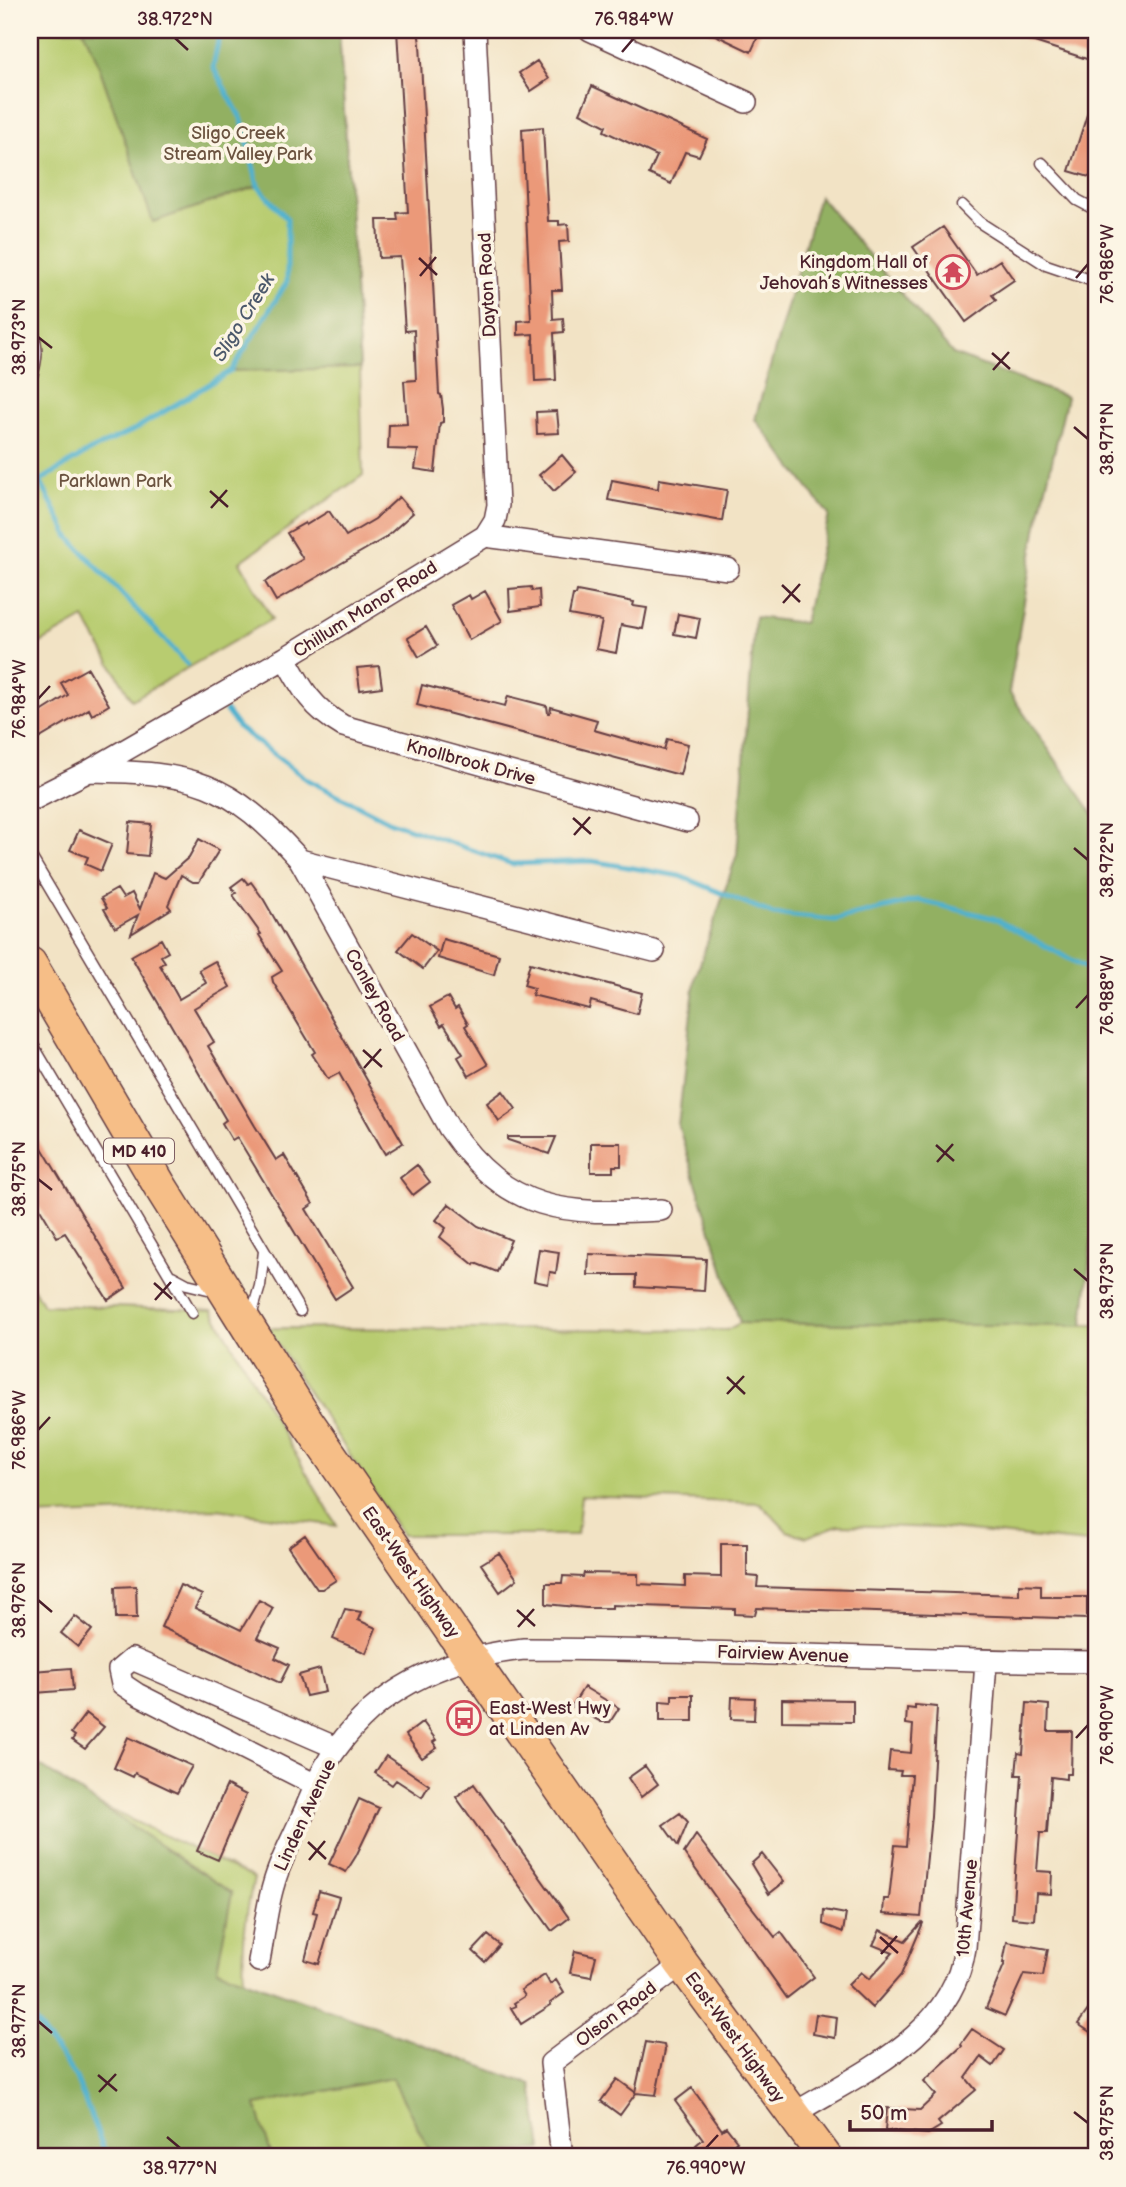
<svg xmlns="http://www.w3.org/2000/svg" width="1126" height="2187" font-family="'Balsamiq Sans',sans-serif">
<rect width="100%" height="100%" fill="#fcf5e5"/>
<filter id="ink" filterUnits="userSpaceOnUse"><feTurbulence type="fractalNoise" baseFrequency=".0143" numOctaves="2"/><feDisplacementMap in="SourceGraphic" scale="14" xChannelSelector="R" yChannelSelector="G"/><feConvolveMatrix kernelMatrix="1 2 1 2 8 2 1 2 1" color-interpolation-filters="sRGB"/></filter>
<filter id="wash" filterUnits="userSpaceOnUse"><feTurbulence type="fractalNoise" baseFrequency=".00686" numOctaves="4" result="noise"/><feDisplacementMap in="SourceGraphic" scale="28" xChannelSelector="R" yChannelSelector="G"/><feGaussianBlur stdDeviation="1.57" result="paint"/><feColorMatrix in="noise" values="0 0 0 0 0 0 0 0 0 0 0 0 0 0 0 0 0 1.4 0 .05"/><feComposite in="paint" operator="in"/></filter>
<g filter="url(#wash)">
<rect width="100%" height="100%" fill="#f2e3c5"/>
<path fill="#b8cc70" stroke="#81764e" stroke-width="2" d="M 30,30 L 339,30 L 360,368 L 363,475 L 240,562 L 272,619 L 132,700 L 84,618 L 30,649 Z
M 30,1282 L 43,1305 L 212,1310 L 337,1526 L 217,1509 L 30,1516 Z
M 740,1323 L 1096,1325 L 1096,1544 L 941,1528 L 838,1525 L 807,1537 L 787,1531 L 760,1503 L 581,1496 L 577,1535 L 402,1535 L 267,1328 L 727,1330 Z
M 30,1772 L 254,1878 C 243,1922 241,1961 246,2006 L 393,2078 L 433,2157 L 30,2157 Z"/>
<path fill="#92b062" stroke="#6e6846" stroke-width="2" d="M 83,30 L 218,30 L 220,32 L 223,30 L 339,30 L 360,368 L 231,371 L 287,282 L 287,219 L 258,186 L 153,222 L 95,55 Z
M 819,196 L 953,354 L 1067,397 L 1036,530 L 1009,692 L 1096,818 L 1096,1197 L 1083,1326 L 740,1323 L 678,1125 L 695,979 L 737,854 L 755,617 L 804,623 L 829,515 L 755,419 Z
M 30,1759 L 232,1893 L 217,1969 L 532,2085 L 542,2149 L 433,2157 L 392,2078 L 256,2105 L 272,2157 L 30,2157 Z"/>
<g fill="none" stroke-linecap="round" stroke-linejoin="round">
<path stroke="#4fb1ce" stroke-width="5" d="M 40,481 L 69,537 L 187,664
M 30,487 L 91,450 L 132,431 L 231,371 L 287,282 L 287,219 L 258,186 L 242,120 L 213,67 L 220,32 L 218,30
M 226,711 L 239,728 L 308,780 L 391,822 L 512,864 L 592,861 L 680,876 L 773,914 L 835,920 L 918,900 L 993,918 L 1096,973
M 30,2015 L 75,2076 L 107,2157"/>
</g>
<g id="blocks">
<path fill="#eb9979" d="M 397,30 L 418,30 L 420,44 L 439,394 L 441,395 L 443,409 L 443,422 L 440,423 L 435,472 L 415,469 L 418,450 L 388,449 L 389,425 L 407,424 L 404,381 L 416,380 L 414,330 L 405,331 L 400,257 L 379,258 L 377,220 L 398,220 L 397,213 L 408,212 Z
M 705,30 L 761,30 L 751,52 Z
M 1007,30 L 1096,30 L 1096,62 L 1007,33 Z
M 537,61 L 549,79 L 531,91 L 519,73 Z
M 592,86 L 707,139 L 699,156 L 685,152 L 671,184 L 649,174 L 657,156 L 604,131 L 606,126 L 580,113 Z
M 1093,96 L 1096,96 L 1096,179 L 1069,171 Z
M 543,127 L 548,221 L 559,221 L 559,225 L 568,224 L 569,241 L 559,242 L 562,290 L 552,290 L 553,319 L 563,318 L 564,332 L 554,333 L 556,380 L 535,381 L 533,334 L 518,335 L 518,321 L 531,320 L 522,129 Z
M 943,227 L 977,275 L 1000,260 L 1014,280 L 992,295 L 996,300 L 966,322 L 913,247 Z
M 557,411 L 559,433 L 537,434 L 536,412 Z
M 562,455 L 576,472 L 554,491 L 539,475 Z
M 659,479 L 727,490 L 722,521 L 608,500 L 612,480 L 658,489 Z
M 399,497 L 413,513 L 385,538 L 276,601 L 265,582 L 303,559 L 287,533 L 305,523 L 306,525 L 329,511 L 346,536 L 375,519 Z
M 531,587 L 532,591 L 539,590 L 540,607 L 510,611 L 509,589 Z
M 485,591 L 502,621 L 469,640 L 451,605 L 469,595 L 471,599 Z
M 577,591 L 634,602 L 633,606 L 647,608 L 643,629 L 621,625 L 616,653 L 596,649 L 602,621 L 569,615 L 573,595 L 576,595 Z
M 678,614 L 700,618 L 696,638 L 674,634 Z
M 426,627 L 437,646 L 419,657 L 408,638 Z
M 379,666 L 382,687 L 360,690 L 357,668 Z
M 88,668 L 109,705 L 92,715 L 89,709 L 30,744 L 30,719 L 68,695 L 61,683 Z
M 422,685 L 505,706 L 508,696 L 547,706 L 548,713 L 550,713 L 551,707 L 597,720 L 594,730 L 664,750 L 667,739 L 688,744 L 680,775 L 417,705 Z
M 130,822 L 151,824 L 148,856 L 127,854 Z
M 79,830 L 112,844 L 101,871 L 85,864 L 88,857 L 70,850 Z
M 199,839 L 219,850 L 199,882 L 193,882 L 181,875 L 168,905 L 171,909 L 131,934 L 138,915 L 115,928 L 104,909 L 107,908 L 101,898 L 117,889 L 123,898 L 132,893 L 140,909 L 153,873 L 165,878 L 189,857 Z
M 243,878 L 248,884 L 251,882 L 264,900 L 403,1143 L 385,1154 L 339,1073 L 328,1079 L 312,1054 L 315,1052 L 273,982 L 272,977 L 282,971 L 259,935 L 261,934 L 233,895 L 236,893 L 231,887 Z
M 412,933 L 437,951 L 423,969 L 398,950 Z
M 161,939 L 168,952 L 161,956 L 165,962 L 160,965 L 179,999 L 206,983 L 199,970 L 215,961 L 230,987 L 194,1008 L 214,1042 L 208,1046 L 255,1126 L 276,1160 L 284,1155 L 313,1204 L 306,1209 L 353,1287 L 335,1299 L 237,1137 L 232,1140 L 222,1123 L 226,1120 L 131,956 Z
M 443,939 L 499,955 L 494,975 L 438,958 Z
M 530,963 L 642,993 L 637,1014 L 591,1001 L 589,1009 L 532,995 L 534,988 L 524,985 Z
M 448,997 L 455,1009 L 458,1007 L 468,1024 L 465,1026 L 488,1065 L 469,1076 L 458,1057 L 463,1054 L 444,1024 L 441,1026 L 430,1007 Z
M 503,1091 L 516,1109 L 499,1121 L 487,1103 Z
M 30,1128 L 126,1288 L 108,1300 L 65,1233 L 57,1237 L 30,1192 Z
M 508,1137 L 556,1137 L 549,1154 L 508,1140 Z
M 591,1143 L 621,1143 L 621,1166 L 613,1166 L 613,1172 L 591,1172 Z
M 417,1165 L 430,1182 L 413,1195 L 400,1178 Z
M 449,1204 L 478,1226 L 511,1240 L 497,1272 L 475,1263 L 474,1265 L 440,1237 L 446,1228 L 436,1220 Z
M 539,1249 L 559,1252 L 556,1273 L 550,1272 L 548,1284 L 534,1281 Z
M 589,1254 L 706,1259 L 704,1291 L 636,1287 L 636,1275 L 588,1275 Z
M 305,1535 L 336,1580 L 322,1589 L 317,1589 L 288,1547 Z
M 721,1544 L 747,1544 L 747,1576 L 758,1577 L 757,1587 L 1019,1595 L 1019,1584 L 1041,1585 L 1041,1597 L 1087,1597 L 1087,1619 L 757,1608 L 755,1615 L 735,1614 L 735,1609 L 612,1605 L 612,1608 L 586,1608 L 546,1604 L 546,1583 L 562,1583 L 563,1576 L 583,1577 L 584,1573 L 638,1574 L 638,1584 L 685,1586 L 685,1576 L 721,1577 Z
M 499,1553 L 517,1579 L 500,1592 L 481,1564 Z
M 180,1585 L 202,1595 L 195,1608 L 241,1630 L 259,1600 L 273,1608 L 257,1638 L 280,1648 L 275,1658 L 289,1665 L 280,1683 L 161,1627 Z
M 136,1586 L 137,1618 L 116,1618 L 115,1587 Z
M 345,1609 L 361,1612 L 358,1620 L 376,1628 L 366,1653 L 333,1639 Z
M 75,1616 L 92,1630 L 78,1647 L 61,1633 Z
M 71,1668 L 73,1690 L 35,1693 L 33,1671 Z
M 320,1669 L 325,1692 L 306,1696 L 299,1675 Z
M 584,1687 L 619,1708 L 610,1722 L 601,1722 L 572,1706 Z
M 672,1695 L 693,1695 L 693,1721 L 660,1721 L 660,1701 L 672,1702 Z
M 732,1697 L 755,1698 L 754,1720 L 731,1719 Z
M 782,1699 L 853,1700 L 853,1722 L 782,1721 Z
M 1027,1703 L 1049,1705 L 1048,1731 L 1072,1731 L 1071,1774 L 1066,1774 L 1066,1779 L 1051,1777 L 1047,1833 L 1040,1833 L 1037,1871 L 1052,1872 L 1051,1894 L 1036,1893 L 1034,1920 L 1012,1918 L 1022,1775 L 1016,1775 L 1018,1753 L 1023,1754 Z
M 915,1705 L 937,1707 L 931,1816 L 921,1917 L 883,1914 L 884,1899 L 889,1899 L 895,1845 L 906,1846 L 912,1775 L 900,1775 L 901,1771 L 888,1770 L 890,1751 L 911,1753 L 913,1725 L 906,1724 L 907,1708 L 915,1709 Z
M 86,1713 L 104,1727 L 85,1749 L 72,1740 L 75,1736 L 71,1733 Z
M 423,1722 L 436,1740 L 433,1742 L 437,1748 L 422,1758 L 406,1735 Z
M 128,1737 L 192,1766 L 177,1793 L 135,1773 L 133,1777 L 114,1768 Z
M 386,1756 L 429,1785 L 422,1797 L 396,1780 L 392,1785 L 375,1773 Z
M 645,1766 L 658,1784 L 641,1797 L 628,1778 Z
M 474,1784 L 569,1918 L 552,1931 L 456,1797 Z
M 227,1785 L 246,1795 L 218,1860 L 197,1851 Z
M 359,1799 L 379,1808 L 356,1856 L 346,1872 L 329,1864 Z
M 680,1813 L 688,1822 L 678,1846 L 663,1825 Z
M 696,1835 L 775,1937 L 781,1932 L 814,1977 L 787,1998 L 684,1853 Z
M 762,1854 L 784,1882 L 769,1894 L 751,1864 Z
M 319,1891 L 339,1897 L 319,1964 L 305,1960 L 317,1913 L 313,1912 Z
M 824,1910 L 846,1914 L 843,1932 L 823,1924 Z
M 922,1922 L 923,1923 L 901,1975 L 872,2008 L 848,1985 L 861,1972 L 869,1979 L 893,1953 L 873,1945 L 880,1930 L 905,1941 Z
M 488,1935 L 500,1945 L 485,1962 L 473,1951 Z
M 1007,1942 L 1048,1949 L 1043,1976 L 1024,1974 L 1005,2016 L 986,2008 L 1005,1963 L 1003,1963 Z
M 575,1951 L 596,1956 L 591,1977 L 570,1973 Z
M 545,1975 L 550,1984 L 556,1980 L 564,1993 L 550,2003 L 551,2005 L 521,2024 L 511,2008 L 516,2006 L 514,2003 L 525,1996 L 521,1990 Z
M 1096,1999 L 1096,2036 L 1078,2024 Z
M 816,2014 L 837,2017 L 835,2038 L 813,2034 Z
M 972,2029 L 1004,2050 L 993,2066 L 981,2057 L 966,2078 L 976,2090 L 938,2122 L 941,2126 L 928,2134 L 885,2130 L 887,2108 L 920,2110 L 936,2095 L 924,2081 L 962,2046 L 961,2044 Z
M 646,2042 L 664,2045 L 665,2050 L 656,2095 L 636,2093 L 620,2115 L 601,2101 L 617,2079 L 635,2092 Z
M 692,2088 L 722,2130 L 726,2127 L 737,2141 L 714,2157 L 705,2157 L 696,2145 L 703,2139 L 675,2101 Z"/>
</g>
</g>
<g filter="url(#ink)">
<use href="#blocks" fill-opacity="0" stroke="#633c42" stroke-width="2"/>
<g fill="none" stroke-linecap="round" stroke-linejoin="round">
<g stroke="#633c42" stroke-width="13">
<path id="service" d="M 1042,163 L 1077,200 L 1096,210
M 962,205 L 979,222 L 1046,265 L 1096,282
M 30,322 C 38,345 39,358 30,381
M 30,855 L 300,1311
M 30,1040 L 192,1313
M 172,1276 L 187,1284 L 216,1291
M 251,1316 L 260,1286 L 264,1251
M 1095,1922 L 1096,1922"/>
</g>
<g stroke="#633c42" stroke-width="24">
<path id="minor" d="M 475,30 L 498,505 L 495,520 L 485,536
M 590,30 L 746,102
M 285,658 C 302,689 312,708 343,726 L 687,821
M 89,771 C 193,772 229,781 300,860 L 449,1128 C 509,1214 564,1215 661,1210
M 30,801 L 89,771 L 285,658 L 485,536 L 728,569
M 300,860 L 654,951
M 316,1785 L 137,1694 L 122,1684 L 119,1670 L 132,1659 L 337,1748
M 259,1961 C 264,1936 266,1908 274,1883 C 280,1861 292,1840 301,1819 C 312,1795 321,1769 337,1748 C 382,1685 450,1657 524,1649 C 715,1649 905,1661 1096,1662
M 793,2114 C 860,2073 952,2036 965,1948 L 986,1662
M 562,2157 L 551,2063 L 682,1964"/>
</g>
<g stroke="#633c42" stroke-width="36">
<path id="primary" d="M 30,964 L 160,1186 L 306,1420 L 682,1964 L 825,2157"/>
</g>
<use href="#service" stroke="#fff" stroke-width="10"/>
<use href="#minor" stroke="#fff" stroke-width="21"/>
<use href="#primary" stroke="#f6be87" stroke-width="33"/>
</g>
</g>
<path fill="none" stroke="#4a1f2b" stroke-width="2.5" d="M 175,38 L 188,50M 622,52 L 634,38M 419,258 L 437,275M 420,276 L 436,257M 1076,278 L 1088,264M 38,337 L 52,348M 992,353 L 1010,369M 993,370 L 1009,352M 1074,427 L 1088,439M 210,491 L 228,507M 211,508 L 227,490M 782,585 L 800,602M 783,603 L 800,584M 38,699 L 50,686M 573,818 L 591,834M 574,835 L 590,817M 1074,848 L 1088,860M 1076,1008 L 1088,995M 363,1050 L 382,1067M 364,1068 L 381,1049M 936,1145 L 954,1161M 937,1162 L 953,1144M 38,1179 L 52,1190M 1074,1269 L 1088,1281M 154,1283 L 172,1299M 155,1300 L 171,1282M 727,1377 L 745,1394M 727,1394 L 744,1376M 38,1430 L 50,1417M 38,1600 L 52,1612M 517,1610 L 535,1626M 518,1627 L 534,1609M 1076,1738 L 1088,1725M 308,1842 L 326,1859M 309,1860 L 325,1841M 880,1937 L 898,1953M 881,1954 L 897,1936M 38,2021 L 52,2033M 98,2075 L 117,2091M 99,2092 L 116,2074M 1074,2112 L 1088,2123M 167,2137 L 180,2148M 706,2148 L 718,2135"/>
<defs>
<g id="temple-ring" transform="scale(1.75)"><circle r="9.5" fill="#fcf5e5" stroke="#d1495b" stroke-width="1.5"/><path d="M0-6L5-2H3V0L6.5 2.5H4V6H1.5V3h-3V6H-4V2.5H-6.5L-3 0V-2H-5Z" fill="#d1495b"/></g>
<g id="bus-ring" transform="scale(1.75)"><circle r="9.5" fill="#fcf5e5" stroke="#d1495b" stroke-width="1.5"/><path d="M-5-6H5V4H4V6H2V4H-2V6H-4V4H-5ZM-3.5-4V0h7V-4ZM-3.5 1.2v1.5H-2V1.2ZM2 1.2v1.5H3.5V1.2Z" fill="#d1495b"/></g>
</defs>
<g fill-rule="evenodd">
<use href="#temple-ring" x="953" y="272"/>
<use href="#bus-ring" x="464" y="1718"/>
</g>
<g text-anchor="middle" stroke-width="7" stroke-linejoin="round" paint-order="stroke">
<rect fill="#fcf5e5" stroke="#7f5f63" stroke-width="2" x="104" y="1138.5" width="70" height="25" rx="5"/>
<g font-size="16" font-weight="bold" fill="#4a1f2b">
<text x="139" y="1157">MD 410</text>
</g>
<g font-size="18" fill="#6b5340" stroke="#fcf5e5">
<text x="238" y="139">Sligo Creek<tspan x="238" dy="21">Stream Valley Park</tspan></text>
<text x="115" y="487">Parklawn Park</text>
</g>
<g font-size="18" fill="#4a1f2b" stroke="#fcf5e5" text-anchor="end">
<text x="928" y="268">Kingdom Hall of<tspan x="928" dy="21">Jehovah’s Witnesses</tspan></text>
<text x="489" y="1714" text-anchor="start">East-West Hwy<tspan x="489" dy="21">at Linden Av</tspan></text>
</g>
<g font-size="18" fill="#4a1f2b" stroke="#fcf5e5">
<text transform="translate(487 285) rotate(-93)" y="6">Dayton Road</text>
<text transform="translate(365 609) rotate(-32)" y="6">Chillum Manor Road</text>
<text transform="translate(471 762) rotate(15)" y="6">Knollbrook Drive</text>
<text transform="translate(375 995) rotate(61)" y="6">Conley Road</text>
<text transform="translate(411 1572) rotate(55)" y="6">East-West Highway</text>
<text transform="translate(783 1654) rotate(2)" y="6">Fairview Avenue</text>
<text transform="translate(305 1815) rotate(-65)" y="6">Linden Avenue</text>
<text transform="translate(967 1908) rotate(-85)" y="6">10th Avenue</text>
<text transform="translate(616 2014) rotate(-37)" y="6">Olson Road</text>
<text transform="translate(735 2037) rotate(54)" y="6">East-West Highway</text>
</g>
<g font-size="19" font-style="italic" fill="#4c596c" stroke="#fcf5e5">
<text transform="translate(243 317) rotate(-58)" y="7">Sligo Creek</text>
</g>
</g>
<rect width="1126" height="2187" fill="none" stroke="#fcf5e5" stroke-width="77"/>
<path d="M850 2120v10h142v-10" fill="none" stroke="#4a1f2b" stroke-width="3.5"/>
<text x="860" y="2120" font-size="21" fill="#4a1f2b" stroke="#fcf5e5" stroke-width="5" paint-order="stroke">50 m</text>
<rect x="38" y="38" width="1050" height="2110" fill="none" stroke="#4a1f2b" stroke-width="2.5"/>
<g font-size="18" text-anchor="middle" fill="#4a1f2b">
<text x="175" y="25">38.972°N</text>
<text x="634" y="25">76.984°W</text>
<text transform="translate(1107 264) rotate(-90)" y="6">76.986°W</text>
<text transform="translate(19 337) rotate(-90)" y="6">38.973°N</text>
<text transform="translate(1107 439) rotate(-90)" y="6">38.971°N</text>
<text transform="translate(19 699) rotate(-90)" y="6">76.984°W</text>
<text transform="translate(1107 860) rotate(-90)" y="6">38.972°N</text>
<text transform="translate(1107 995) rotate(-90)" y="6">76.988°W</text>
<text transform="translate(19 1179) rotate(-90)" y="6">38.975°N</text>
<text transform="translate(1107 1281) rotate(-90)" y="6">38.973°N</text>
<text transform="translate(19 1430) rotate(-90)" y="6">76.986°W</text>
<text transform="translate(19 1600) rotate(-90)" y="6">38.976°N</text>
<text transform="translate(1107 1725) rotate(-90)" y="6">76.990°W</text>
<text transform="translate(19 2021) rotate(-90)" y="6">38.977°N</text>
<text transform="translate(1107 2123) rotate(-90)" y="6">38.975°N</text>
<text x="180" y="2174">38.977°N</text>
<text x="706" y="2174">76.990°W</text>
</g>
</svg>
